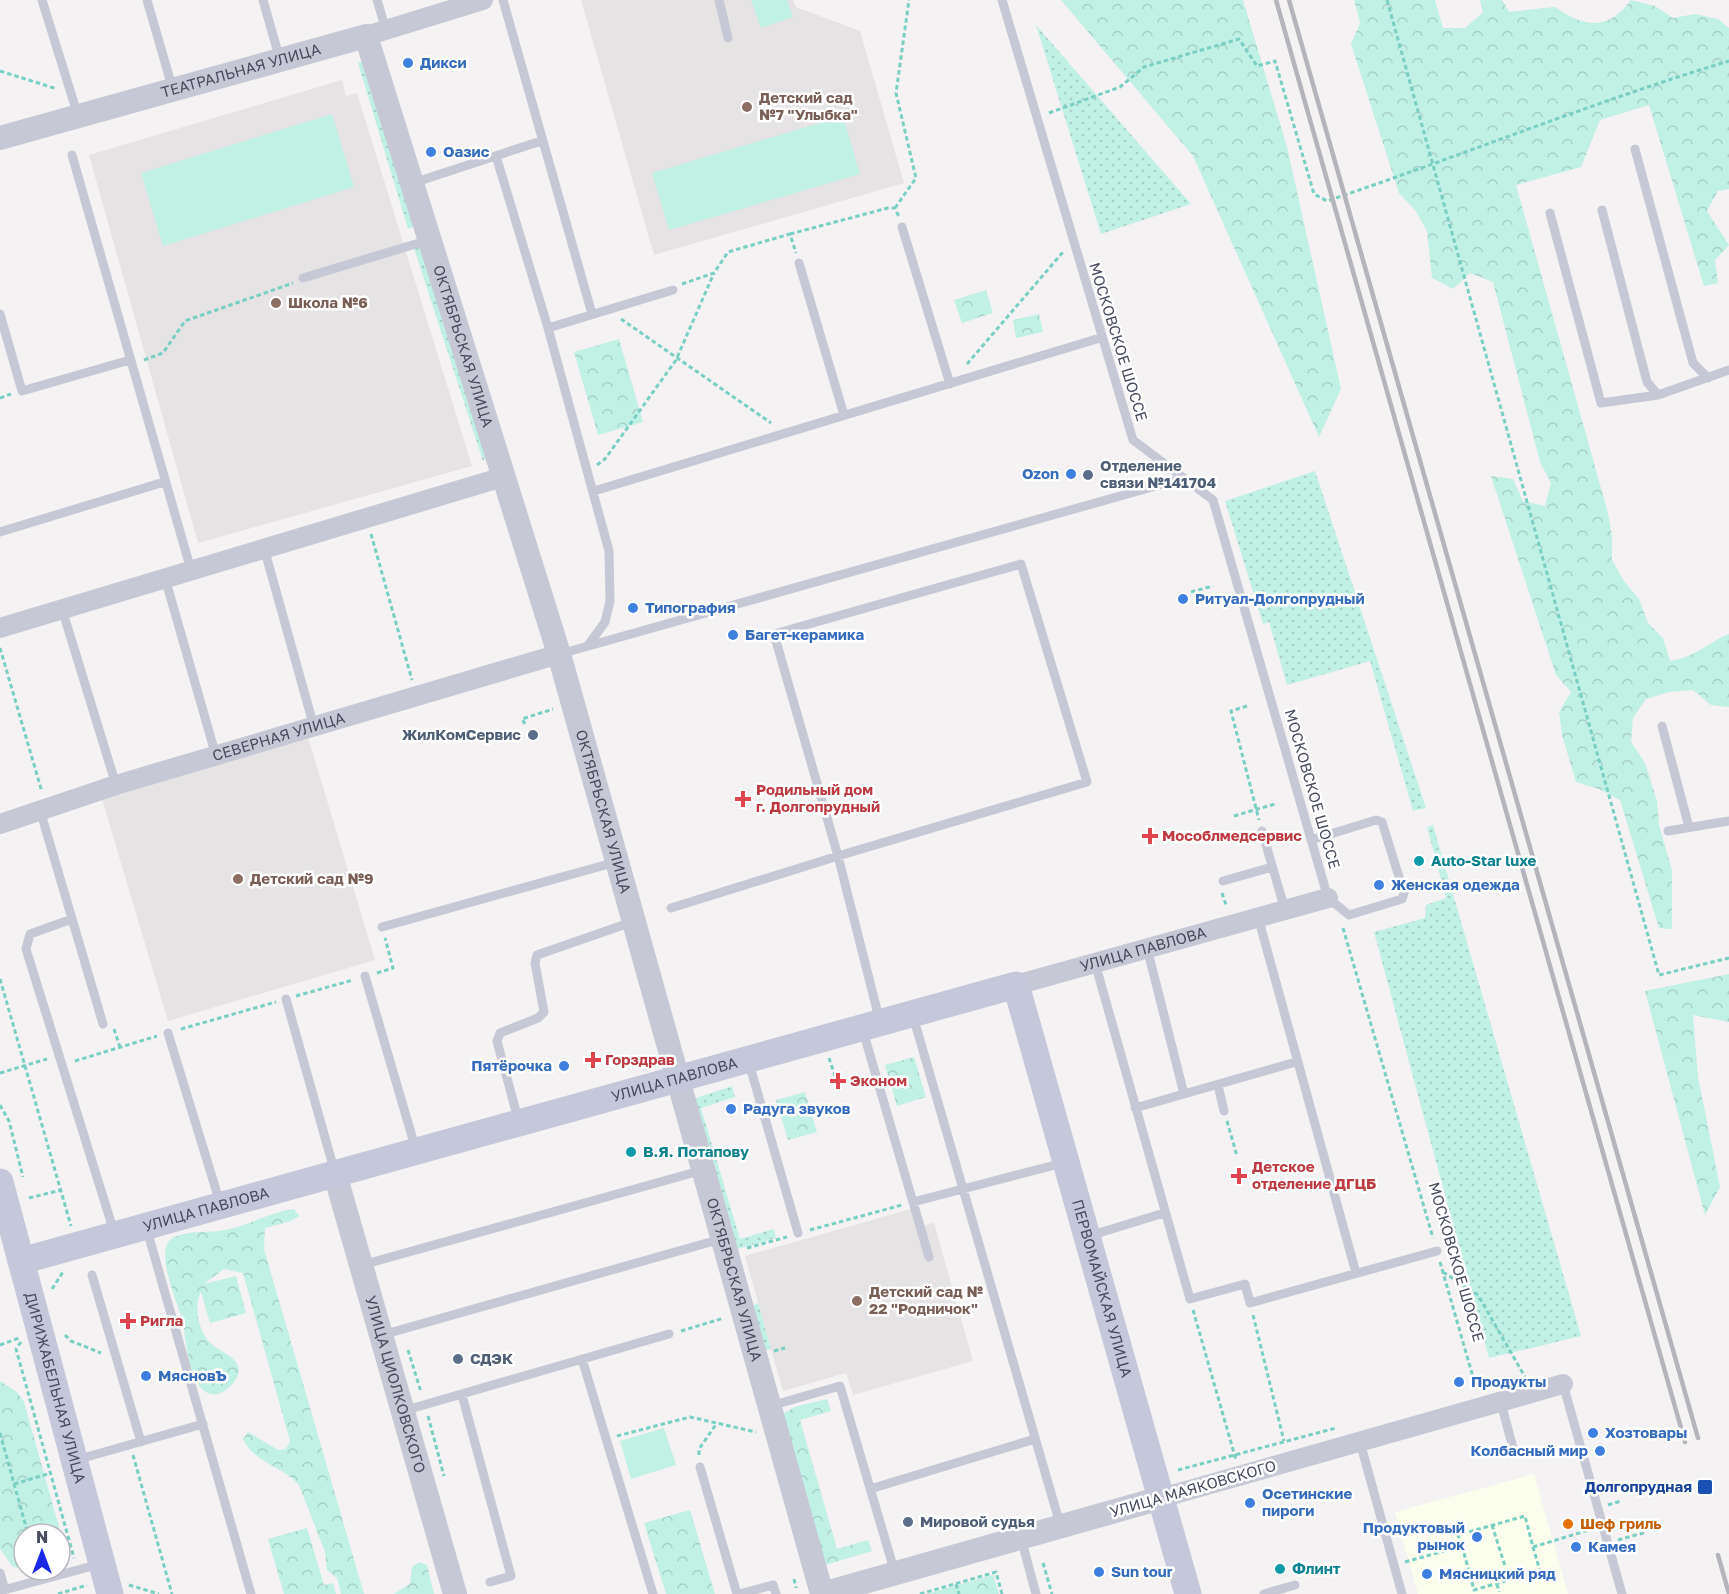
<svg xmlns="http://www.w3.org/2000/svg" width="1729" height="1594" font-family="'Golos Text',sans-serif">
<defs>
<pattern id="grass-dots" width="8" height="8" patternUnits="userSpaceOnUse" patternTransform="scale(1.5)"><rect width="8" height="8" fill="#c1f0e5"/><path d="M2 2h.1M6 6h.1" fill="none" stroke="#a7cfc7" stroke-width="1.8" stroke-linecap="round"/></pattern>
<pattern id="forest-crowns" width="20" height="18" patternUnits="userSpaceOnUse" patternTransform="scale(1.5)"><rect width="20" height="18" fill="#c1f0e5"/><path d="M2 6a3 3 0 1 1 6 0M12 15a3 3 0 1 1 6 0" fill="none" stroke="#a7cfc7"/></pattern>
</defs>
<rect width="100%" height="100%" fill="#f4f2f2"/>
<path fill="#fbfded" d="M 1534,1474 L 1568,1594 L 1418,1594 L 1395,1512 Z"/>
<path fill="#e5e3e4" d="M 581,0 L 793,0 L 796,7 L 860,31 L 904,183 L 654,255 Z
M 342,80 L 346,96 L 357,93 L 472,466 L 198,543 L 89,155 Z
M 308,737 L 375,960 L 168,1021 L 102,799 Z
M 911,1209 L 916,1227 L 934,1223 L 973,1361 L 853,1395 L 846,1373 L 783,1391 L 745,1256 Z"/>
<path fill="url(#grass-dots)" d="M 1036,25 L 1191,204 L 1101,234 Z
M 362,62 L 415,226 L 408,229 L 358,63 Z
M 418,247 L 423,250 L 488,455 L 483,461 L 414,248 Z
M 1315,471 L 1426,808 L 1413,811 L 1370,661 L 1287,685 L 1269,622 L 1263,624 L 1225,501 Z
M 1433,825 L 1581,1336 L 1489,1358 L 1374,932 L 1425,918 L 1426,905 L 1446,898 L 1427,827 Z
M 732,1086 L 735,1097 L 701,1108 L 740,1239 L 774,1229 L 776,1238 L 734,1250 L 693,1099 Z
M 758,1303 L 771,1349 L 763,1351 L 753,1306 Z"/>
<path fill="url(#forest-crowns)" d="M 1061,0 L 1243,0 L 1287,147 L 1341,389 L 1319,437 L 1193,156 Z
M 1354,0 L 1435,0 L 1443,28 L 1465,28 L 1483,12 L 1480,0 L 1502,0 L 1509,12 L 1555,7 C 1585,28 1608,31 1631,0 L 1655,6 L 1673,18 L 1695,14 L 1718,19 L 1729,28 L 1729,189 L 1718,191 L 1707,211 L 1729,245 L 1715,260 L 1718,283 L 1704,286 L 1649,105 L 1600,120 L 1581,167 L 1516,185 L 1608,513 L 1612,537 L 1612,560 L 1624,581 L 1639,599 L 1648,623 L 1663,638 L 1670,661 C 1693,658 1708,643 1729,634 L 1729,707 L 1711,705 L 1693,690 L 1669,692 L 1646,699 L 1633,718 L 1631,742 L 1645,763 L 1657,801 L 1659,825 L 1672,870 L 1672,929 L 1659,928 L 1620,800 L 1599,789 L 1576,782 L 1562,735 L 1559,712 L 1571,692 L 1556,675 L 1491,476 L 1513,479 L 1523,501 L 1545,506 L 1551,483 L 1540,462 L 1493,282 L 1470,273 L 1453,289 L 1432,278 L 1427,231 L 1415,210 L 1399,193 L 1351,44 L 1360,23 Z
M 986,290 L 993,313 L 962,323 L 954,300 Z
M 1039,314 L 1043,332 L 1016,338 L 1013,320 Z
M 619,339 L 643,422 L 598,435 L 574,352 Z
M 1729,974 L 1729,1022 L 1693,1015 L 1698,1077 L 1720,1187 L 1705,1215 L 1645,991 Z
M 914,1057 L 926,1097 L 897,1106 L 885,1065 Z
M 805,1092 L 817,1132 L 788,1140 L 776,1100 Z
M 294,1209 L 299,1216 L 291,1221 L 265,1228 L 264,1249 L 364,1594 L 341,1594 L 337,1578 L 327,1570 L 325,1552 L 299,1485 C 283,1466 255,1464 243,1439 L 248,1432 L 278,1450 L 286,1449 L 290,1441 L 243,1273 L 224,1269 L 204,1284 L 236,1276 L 246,1313 L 210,1323 L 201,1292 C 193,1307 199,1336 214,1346 C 225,1354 246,1361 236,1379 C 233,1385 224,1392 218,1394 C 190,1400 186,1340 183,1323 C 179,1305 155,1254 170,1240 C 182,1230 205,1233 219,1231 C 245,1228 268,1212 294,1209 Z
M 0,1381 L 17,1392 L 24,1402 L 66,1552 L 61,1559 L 60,1534 L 41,1531 L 39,1534 L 24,1534 L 23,1568 L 13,1567 L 0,1549 Z
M 827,1399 L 831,1411 L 800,1420 L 837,1549 L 868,1540 L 872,1551 L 822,1566 L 783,1414 L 794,1407 Z
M 690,1510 L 715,1594 L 666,1594 L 644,1523 Z
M 307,1528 L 324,1585 L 333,1583 L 336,1594 L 284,1594 L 268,1539 Z
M 419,1562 L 427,1565 L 434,1594 L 394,1594 L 410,1584 L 412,1567 Z
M 993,1575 L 999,1594 L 927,1594 Z"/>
<path fill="#c1f0e5" d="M 751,0 L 787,0 L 793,17 L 761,28 Z
M 332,114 L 354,187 L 163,246 L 141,173 Z
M 843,116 L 860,174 L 669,230 L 652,173 Z
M 664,1428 L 676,1465 L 631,1479 L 620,1441 Z"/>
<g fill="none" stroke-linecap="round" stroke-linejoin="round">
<path stroke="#79cfc4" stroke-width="3" stroke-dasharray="4.5 3" stroke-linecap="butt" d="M 1387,0 L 1659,975 L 1729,958
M 0,71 L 57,89
M 1049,113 L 1120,87 L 1144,67 L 1239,39 L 1257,66 L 1275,61 L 1314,194 L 1327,201 C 1461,156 1593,102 1729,61
M 895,208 L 916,178 L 896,93 L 909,0
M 790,234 L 888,208 L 895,208 L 899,217
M 682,284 L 714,273 L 728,252 L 790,234 L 796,253
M 621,319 L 771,423
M 144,360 L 163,353 L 185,321 L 293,283
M 967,364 L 1063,252
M 0,398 L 11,394
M 597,465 L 605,459 L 676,360 L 714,273
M 371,534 L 412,680
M 1191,592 L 1213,586
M 0,648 L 42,792
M 1247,706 L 1231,711 L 1259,820
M 525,724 L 522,719 L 553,709
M 1234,816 L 1275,804
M 1222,893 L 1226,905
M 1343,928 L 1433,1238
M 377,973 L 393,968 L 385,938
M 0,979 L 71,1226
M 296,996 L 353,980
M 114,1029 L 120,1047
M 181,1029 L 276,1002
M 829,1058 L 835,1076
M 75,1061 L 157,1036
M 0,1073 L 47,1059
M 0,1105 L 9,1121 L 23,1177
M 1227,1121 L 1237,1156
M 29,1198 L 61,1190
M 810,1230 L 902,1205
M 747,1248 L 787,1237
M 1440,1262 L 1477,1391
M 1443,1272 L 1478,1295 L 1525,1377
M 52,1289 L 63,1272
M 1193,1310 L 1236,1460
M 1253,1315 L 1284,1441
M 681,1331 L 724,1318
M 65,1335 L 71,1341 L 101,1353
M 21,1342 L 16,1349 L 74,1558
M 0,1345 L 19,1338
M 408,1350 L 421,1392
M 774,1351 L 785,1348
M 428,1416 L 444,1476
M 0,1433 L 28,1534
M 617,1436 L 690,1417 L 756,1432
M 133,1455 L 172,1594
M 699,1455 L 699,1449 L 717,1423
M 1178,1470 L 1336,1428
M 14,1484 L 51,1473
M 1608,1505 L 1621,1501
M 1492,1525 L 1505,1566
M 1618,1540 L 1647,1532
M 1462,1546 L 1474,1590 L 1540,1571 L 1533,1547
M 1405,1562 L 1462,1546 L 1458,1535 L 1525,1516 L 1533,1547 L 1592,1529
M 1043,1563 L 1052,1594
M 794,1579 L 796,1588
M 956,1584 L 959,1594
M 1497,1584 L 1499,1592
M 129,1585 L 159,1594
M 58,1594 L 87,1585
M 920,1594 L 996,1572 L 1002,1594"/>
<path stroke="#c6c8d6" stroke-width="9" d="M 42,0 L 78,116
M 147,0 L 173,90
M 263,0 L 280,60
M 377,0 L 386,30
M 503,0 L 592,314
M 719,0 L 728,38
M 1002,0 L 1133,440 L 1213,500 L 1328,898 L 1349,915 L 1402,899 L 1404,893 L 1382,822 L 1376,820 L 1311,840
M 1635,149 L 1693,363 L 1708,378
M 72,155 L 191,570
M 496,156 L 548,328 L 609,551 L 610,601 L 605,622 L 589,644
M 413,183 L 541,141
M 1602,210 L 1647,382 L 1658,395
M 1550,213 L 1601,403 L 1658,395 L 1729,370
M 902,227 L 950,384
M 799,263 L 844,415
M 303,278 L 429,240
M 0,314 L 22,391 L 130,360
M 548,328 L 673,290
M 594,491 L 1100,338
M 0,532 L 164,482
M 264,548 L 314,727
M 1021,564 L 1087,782 L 838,856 L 774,634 Z
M 165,578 L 216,756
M 62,609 L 116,785
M 560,654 L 1184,478
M 1662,726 L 1689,827
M 40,810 L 103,1024
M 1262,831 L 1285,910
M 1668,831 L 1729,821
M 1223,881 L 1272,867
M 671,908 L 838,856 L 880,1022
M 1258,917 L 1356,1273
M 72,919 L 30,934 L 26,949 L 114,1232
M 382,927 L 616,862
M 1147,948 L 1184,1094 L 1296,1062
M 1095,963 L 1190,1299 L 1245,1284 L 1250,1303 L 1437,1251
M 365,976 L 416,1150
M 286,999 L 335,1173
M 913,1016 L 1060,1524
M 863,1031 L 929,1257
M 168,1033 L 220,1203
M 749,1063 L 798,1233
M 1218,1085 L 1224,1111
M 1135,1108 L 1184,1094
M 518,1119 L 497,1041 L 500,1033 L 538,1018 L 544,1012 L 535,963 L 537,955 L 632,922
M 913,1202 L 1063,1163
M 147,1230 L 251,1594
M 1089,1236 L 1164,1213
M 362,1265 L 703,1170
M 92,1275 L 141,1442
M 382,1335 L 721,1239
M 582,1359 L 653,1594
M 1563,1384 L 1622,1594
M 462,1395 L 511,1576 L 490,1582
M 1501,1403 L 1513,1448
M 770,1406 L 840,1386 L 895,1573
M 403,1411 L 669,1334
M 1360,1442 L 1402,1594
M 76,1460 L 203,1424
M 700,1467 L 737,1594
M 870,1489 L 1035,1439
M 1021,1538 L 1036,1594
M 0,1573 L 5,1590
M 0,1591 L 100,1564
M 739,1594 L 773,1585 L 776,1594
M 1264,1594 L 1295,1585"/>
<g stroke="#c6c8d6" stroke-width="20">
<path d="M 366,36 L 483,0"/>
<path d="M 0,628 L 503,477"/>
<path id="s1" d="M 0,824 L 116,785 L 559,654"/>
<path id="s2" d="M 1016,985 L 1328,898"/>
<path d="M 1161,1498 L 1563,1384"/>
</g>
<g stroke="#c6c8d6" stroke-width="24">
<path id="s3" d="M 0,138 L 366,36 L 559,654 L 822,1594"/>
<path id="s4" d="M 335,1174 L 455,1594"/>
<path d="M 822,1594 L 1161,1498"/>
</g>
<g stroke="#c5c7da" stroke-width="27">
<path id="s5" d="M 0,1182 L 110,1594"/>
<path id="s6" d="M 21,1261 L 1016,985 L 1188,1594"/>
</g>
<path stroke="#b4b4bc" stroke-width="4.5" d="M 1276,0 L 1685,1442
M 1289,0 L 1698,1438
M 1718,1555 L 1729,1594"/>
</g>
<g fill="#3f7fe0" stroke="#fff" stroke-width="2">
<circle cx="408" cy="63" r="6"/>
<circle cx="431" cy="152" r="6"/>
<circle cx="1071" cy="474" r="6"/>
<circle cx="1183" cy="599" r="6"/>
<circle cx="633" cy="608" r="6"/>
<circle cx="733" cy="635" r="6"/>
<circle cx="1379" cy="885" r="6"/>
<circle cx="564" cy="1066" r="6"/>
<circle cx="731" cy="1109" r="6"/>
<circle cx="146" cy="1376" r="6"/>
<circle cx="1459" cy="1382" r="6"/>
<circle cx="1593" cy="1433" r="6"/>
<circle cx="1600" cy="1451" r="6"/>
<circle cx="1250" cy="1503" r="6"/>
<circle cx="1477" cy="1537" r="6"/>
<circle cx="1576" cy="1547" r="6"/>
<circle cx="1099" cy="1572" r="6"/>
<circle cx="1427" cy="1574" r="6"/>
</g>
<g fill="#8d6e63" stroke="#fff" stroke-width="2">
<circle cx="747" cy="107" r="6"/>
<circle cx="276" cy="303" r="6"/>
<circle cx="238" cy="879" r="6"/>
<circle cx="857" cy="1301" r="6"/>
</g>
<g fill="#5c6f8a" stroke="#fff" stroke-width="2">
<circle cx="1088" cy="475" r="6"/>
<circle cx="533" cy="735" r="6"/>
<circle cx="458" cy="1359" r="6"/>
<circle cx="908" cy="1522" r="6"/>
</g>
<g fill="#e0444e" stroke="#fff" stroke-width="2">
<path d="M740 790h6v6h6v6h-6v6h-6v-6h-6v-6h6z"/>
<path d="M1147 827h6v6h6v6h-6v6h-6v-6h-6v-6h6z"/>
<path d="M590 1051h6v6h6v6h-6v6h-6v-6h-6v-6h6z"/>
<path d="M835 1072h6v6h6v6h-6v6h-6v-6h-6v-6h6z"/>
<path d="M1236 1167h6v6h6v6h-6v6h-6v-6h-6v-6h6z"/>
<path d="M125 1312h6v6h6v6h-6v6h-6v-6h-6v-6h6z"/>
</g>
<g fill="#0f9aa8" stroke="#fff" stroke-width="2">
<circle cx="1419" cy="861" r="6"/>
<circle cx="631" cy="1152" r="6"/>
<circle cx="1280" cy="1569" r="6"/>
</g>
<rect fill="#1a4fb4" stroke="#fff" stroke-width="2" x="1697" y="1479" width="16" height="16" rx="3"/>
<circle fill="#e8710a" stroke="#fff" stroke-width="2" cx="1568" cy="1524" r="6"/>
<g text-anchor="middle" stroke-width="5" stroke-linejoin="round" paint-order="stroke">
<g font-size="15" font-weight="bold" fill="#366cbe" stroke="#fff" text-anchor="start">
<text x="420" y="68">Дикси</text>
<text x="443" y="157">Оазис</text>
<text x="1059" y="479" text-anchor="end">Ozon</text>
<text x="1195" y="604">Ритуал-Долгопрудный</text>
<text x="645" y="613">Типография</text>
<text x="745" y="640">Багет-керамика</text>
<text x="1391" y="890">Женская одежда</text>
<text x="552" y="1071" text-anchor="end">Пятёрочка</text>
<text x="743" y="1114">Радуга звуков</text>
<text x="158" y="1381">МясновЪ</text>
<text x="1471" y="1387">Продукты</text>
<text x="1605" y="1438">Хозтовары</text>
<text x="1588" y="1456" text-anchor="end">Колбасный мир</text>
<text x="1262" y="1499">Осетинские<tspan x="1262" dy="17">пироги</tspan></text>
<text x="1465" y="1533" text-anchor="end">Продуктовый<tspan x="1465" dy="17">рынок</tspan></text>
<text x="1588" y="1552">Камея</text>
<text x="1111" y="1577">Sun tour</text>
<text x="1439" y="1579">Мясницкий ряд</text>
</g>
<g font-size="15" fill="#494c5f" stroke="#fff">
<text dy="5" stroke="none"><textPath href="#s3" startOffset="250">ТЕАТРАЛЬНАЯ УЛИЦА</textPath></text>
<text transform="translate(1118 342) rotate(73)" y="5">МОСКОВСКОЕ ШОССЕ</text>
<text dy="5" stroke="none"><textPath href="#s3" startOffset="705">ОКТЯБРЬСКАЯ УЛИЦА</textPath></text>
<text dy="5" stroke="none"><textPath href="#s1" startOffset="292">СЕВЕРНАЯ УЛИЦА</textPath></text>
<text transform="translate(1312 789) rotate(74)" y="5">МОСКОВСКОЕ ШОССЕ</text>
<text dy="5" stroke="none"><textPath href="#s3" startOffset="1191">ОКТЯБРЬСКАЯ УЛИЦА</textPath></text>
<text dy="5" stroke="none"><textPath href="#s2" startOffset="132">УЛИЦА ПАВЛОВА</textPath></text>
<text dy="5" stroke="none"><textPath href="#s6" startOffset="678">УЛИЦА ПАВЛОВА</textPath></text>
<text dy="5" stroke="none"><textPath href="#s6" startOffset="192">УЛИЦА ПАВЛОВА</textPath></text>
<text transform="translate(1456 1262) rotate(74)" y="5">МОСКОВСКОЕ ШОССЕ</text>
<text dy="5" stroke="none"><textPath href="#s3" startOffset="1677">ОКТЯБРЬСКАЯ УЛИЦА</textPath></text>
<text dy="5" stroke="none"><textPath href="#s6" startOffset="1348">ПЕРВОМАЙСКАЯ УЛИЦА</textPath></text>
<text dy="5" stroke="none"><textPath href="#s4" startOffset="219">УЛИЦА ЦИОЛКОВСКОГО</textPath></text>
<text dy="5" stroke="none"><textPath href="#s5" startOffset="213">ДИРИЖАБЕЛЬНАЯ УЛИЦА</textPath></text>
<text transform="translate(1193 1489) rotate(-16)" y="5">УЛИЦА МАЯКОВСКОГО</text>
</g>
<g font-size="15" font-weight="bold" fill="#785e54" stroke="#fff" text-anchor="start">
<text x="759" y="103">Детский сад<tspan x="759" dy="17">№7 "Улыбка"</tspan></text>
<text x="288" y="308">Школа №6</text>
<text x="250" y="884">Детский сад №9</text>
<text x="869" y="1297">Детский сад №<tspan x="869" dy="17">22 "Родничок"</tspan></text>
</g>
<g font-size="15" font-weight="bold" fill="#4e5e75" stroke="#fff" text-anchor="start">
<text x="1100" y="471">Отделение<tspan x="1100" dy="17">связи №141704</tspan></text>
<text x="521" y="740" text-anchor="end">ЖилКомСервис</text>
<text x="470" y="1364">СДЭК</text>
<text x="920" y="1527">Мировой судья</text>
</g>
<g font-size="15" font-weight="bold" fill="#be3a42" stroke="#fff" text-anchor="start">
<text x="756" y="795">Родильный дом<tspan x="756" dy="17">г. Долгопрудный</tspan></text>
<text x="1162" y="841">Мособлмедсервис</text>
<text x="605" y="1065">Горздрав</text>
<text x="850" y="1086">Эконом</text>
<text x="1252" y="1172">Детское<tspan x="1252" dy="17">отделение ДГЦБ</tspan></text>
<text x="140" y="1326">Ригла</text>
</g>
<g font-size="15" font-weight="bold" fill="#0d838f" stroke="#fff" text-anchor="start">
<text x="1431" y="866">Auto-Star luxe</text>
<text x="643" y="1157">В.Я. Потапову</text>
<text x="1292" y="1574">Флинт</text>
</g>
<g font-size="15" font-weight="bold" fill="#164399" stroke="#fff" text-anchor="end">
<text x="1692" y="1492">Долгопрудная</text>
</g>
<g font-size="15" font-weight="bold" fill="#c56008" stroke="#fff" text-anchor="start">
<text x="1580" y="1529">Шеф гриль</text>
</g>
</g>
<g transform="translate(42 1552)"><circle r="28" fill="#ffffff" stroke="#b6b7bf" stroke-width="1.5"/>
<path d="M0-4.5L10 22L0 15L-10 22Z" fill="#1927e6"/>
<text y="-9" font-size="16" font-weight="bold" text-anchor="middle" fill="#494c5f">N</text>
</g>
</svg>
